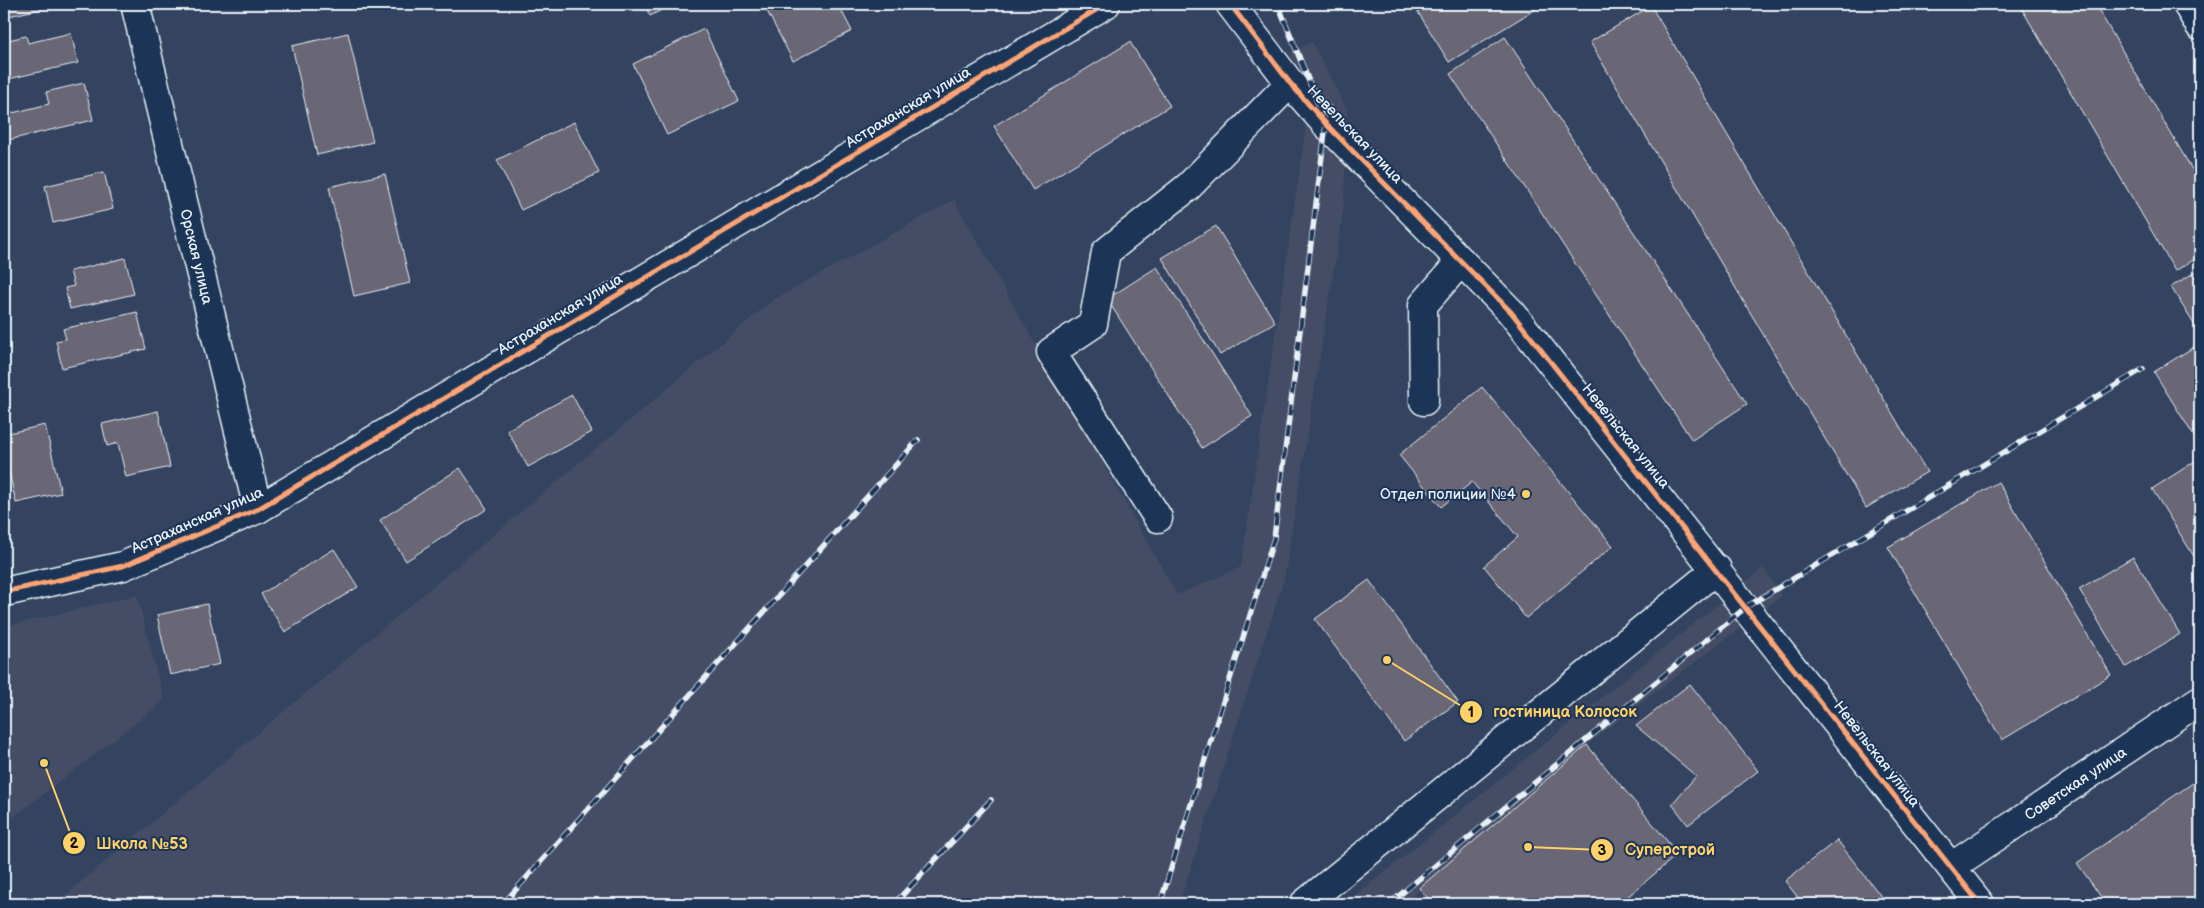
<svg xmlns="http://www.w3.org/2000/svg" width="2204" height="908" font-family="'Balsamiq Sans',sans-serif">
<rect width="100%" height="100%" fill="#344460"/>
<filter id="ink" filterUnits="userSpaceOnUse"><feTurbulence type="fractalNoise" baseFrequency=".02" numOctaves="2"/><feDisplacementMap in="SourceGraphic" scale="10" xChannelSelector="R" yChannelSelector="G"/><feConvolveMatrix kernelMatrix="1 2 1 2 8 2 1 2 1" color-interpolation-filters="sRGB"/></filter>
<g filter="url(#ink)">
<path fill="#444e66" d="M 1312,42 L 1347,110 L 1344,205 L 1284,579 L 1179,904 L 55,904 L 773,300 L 954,200 L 1177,595 L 1241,567 L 1305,134 L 1307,92 L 1290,53 Z
M 1763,568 L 1782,596 L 1591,741 L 1403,904 L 1345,904 Z
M 137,595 L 164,701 L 4,824 L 4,627 Z"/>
<path fill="#696674" stroke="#e8f1f8" d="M 4,4 L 63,4 L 4,17 Z
M 644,4 L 673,4 L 650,16 Z
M 781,4 L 838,4 L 852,31 L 793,61 L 767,11 Z
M 1413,4 L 1544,4 L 1449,62 Z
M 2019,4 L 2095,4 L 2200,183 L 2200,256 L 2175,271 Z
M 1651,6 L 1927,472 L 1866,508 L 1590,42 Z
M 704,29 L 739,101 L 667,135 L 633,64 Z
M 71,33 L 78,63 L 4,80 L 4,41 L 26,36 L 28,43 Z
M 348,33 L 373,142 L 317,155 L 292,46 Z
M 1505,37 L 1747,404 L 1692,440 L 1450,74 Z
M 1130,42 L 1170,106 L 1033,190 L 994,126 Z
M 84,83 L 93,120 L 4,141 L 4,115 L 49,104 L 46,92 Z
M 574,122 L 599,173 L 521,210 L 497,160 Z
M 104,172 L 113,209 L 53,223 L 45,186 Z
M 385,174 L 410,283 L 354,296 L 329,187 Z
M 1216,226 L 1275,322 L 1220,355 L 1162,258 Z
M 125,258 L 134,294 L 70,309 L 65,288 L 74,286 L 70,271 Z
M 1157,267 L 1252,416 L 1202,448 L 1107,299 Z
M 2200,269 L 2200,334 L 2171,287 Z
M 137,312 L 146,349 L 62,368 L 56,341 L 66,339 L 63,329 Z
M 2200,343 L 2200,446 L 2154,372 Z
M 1482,387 L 1613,546 L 1526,618 L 1484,566 L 1518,537 L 1472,482 L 1441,507 L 1399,455 Z
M 572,395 L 592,432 L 528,467 L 507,430 Z
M 158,411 L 170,467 L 126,477 L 118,443 L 107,446 L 102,424 Z
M 45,425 L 61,493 L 16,503 L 4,449 L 4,434 Z
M 2200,458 L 2200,566 L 2152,489 Z
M 460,468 L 487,509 L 406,561 L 380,520 Z
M 1998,482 L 2111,675 L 2002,740 L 1888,547 Z
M 334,549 L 358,587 L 285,632 L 261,594 Z
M 2133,557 L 2180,634 L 2126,667 L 2079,589 Z
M 1369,580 L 1458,702 L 1404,741 L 1315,619 Z
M 207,604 L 220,664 L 170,675 L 157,615 Z
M 1690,684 L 1758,771 L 1688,825 L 1672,804 L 1696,776 L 1636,726 Z
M 1587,745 L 1678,854 L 1619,904 L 1433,904 L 1419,888 Z
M 2200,778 L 2200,896 L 2189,904 L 2106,904 L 2077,863 Z
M 1837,840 L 1887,904 L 1803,904 L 1785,881 Z"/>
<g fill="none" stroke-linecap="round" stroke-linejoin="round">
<g stroke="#e8f1f8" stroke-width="31">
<g id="minor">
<path id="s1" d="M 135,4 L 258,509"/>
<path d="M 1230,4 L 1290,83 L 1326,124 L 1511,312 L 1980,904"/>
<path d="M 2187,4 L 2200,26"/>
<path d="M 1424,401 L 1423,305 L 1461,261"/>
<path d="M 1158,518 L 1051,352 L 1093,324 L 1106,252 L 1188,187 L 1290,83"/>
<path d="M 4,592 L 123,566 L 258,509 L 1106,4"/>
<path id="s2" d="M 1951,867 L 2200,700"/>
<path d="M 1304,904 L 1717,569"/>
</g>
</g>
<use href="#minor" stroke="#1d3557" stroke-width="28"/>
<g stroke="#e8f1f8" stroke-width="5.5">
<path id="rail" d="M 503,904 L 918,440
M 894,904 L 991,800
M 1160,904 L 1274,538 L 1326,124 L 1278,4
M 1389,904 L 1746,607 L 2143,369"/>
</g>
<use href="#rail" stroke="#1d3557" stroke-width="4" stroke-dasharray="11" stroke-linecap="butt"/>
<g stroke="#1d3557" stroke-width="8">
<path id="cycleway" d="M 1230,4 L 1290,83 L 1326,124 L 1511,312 L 1980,904
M 4,592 L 123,566 L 258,509 L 1106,4"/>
</g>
<use href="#cycleway" stroke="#fda474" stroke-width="5"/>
</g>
</g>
<circle fill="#ffd166" stroke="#1d3557" stroke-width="2" cx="1526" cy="494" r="5"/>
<g text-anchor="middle" stroke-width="4" stroke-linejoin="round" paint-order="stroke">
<g font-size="15" fill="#e8f1f8" stroke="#1d3557">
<text transform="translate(908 107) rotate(-31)" y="5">Астраханская улица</text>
<text transform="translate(1355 134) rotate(46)" y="5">Невельская улица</text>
<text dy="5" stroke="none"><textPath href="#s1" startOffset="260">Орская улица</textPath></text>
<text transform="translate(560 314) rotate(-31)" y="5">Астраханская улица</text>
<text transform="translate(1626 436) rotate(51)" y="5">Невельская улица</text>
<text transform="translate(197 520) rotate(-24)" y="5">Астраханская улица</text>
<text transform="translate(1877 754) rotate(52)" y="5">Невельская улица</text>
<text dy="5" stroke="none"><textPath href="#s2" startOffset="150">Советская улица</textPath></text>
</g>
<g font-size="15" fill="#e8f1f8" stroke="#1d3557" text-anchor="end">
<text x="1516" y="499">Отдел полиции №4</text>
</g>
</g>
<path fill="none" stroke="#ffd166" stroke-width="2" d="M1387 660L1471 712M44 763L74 843M1528 847L1602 850"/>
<g fill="#ffd166" stroke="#1d3557" stroke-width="2">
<circle cx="1387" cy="660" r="5"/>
<circle cx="44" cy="763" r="5"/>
<circle cx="1528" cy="847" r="5"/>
<circle cx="1471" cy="712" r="12"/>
<circle cx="74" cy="843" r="12"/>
<circle cx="1602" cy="850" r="12"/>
</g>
<g font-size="15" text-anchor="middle" font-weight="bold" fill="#111">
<text x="1471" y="717">1</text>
<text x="74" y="848">2</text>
<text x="1602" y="855">3</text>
</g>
<g font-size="16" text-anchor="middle" font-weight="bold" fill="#ffd166" stroke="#1d3557" stroke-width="4" stroke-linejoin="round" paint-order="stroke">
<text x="1565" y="717">гостиница Колосок</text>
<text x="142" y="849">Школа №53</text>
<text x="1670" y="855">Суперстрой</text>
</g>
<rect width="2204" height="908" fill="none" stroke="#1d3557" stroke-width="20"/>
<rect x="10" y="10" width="2184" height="888" fill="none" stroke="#e8f1f8" stroke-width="2" filter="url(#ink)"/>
</svg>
